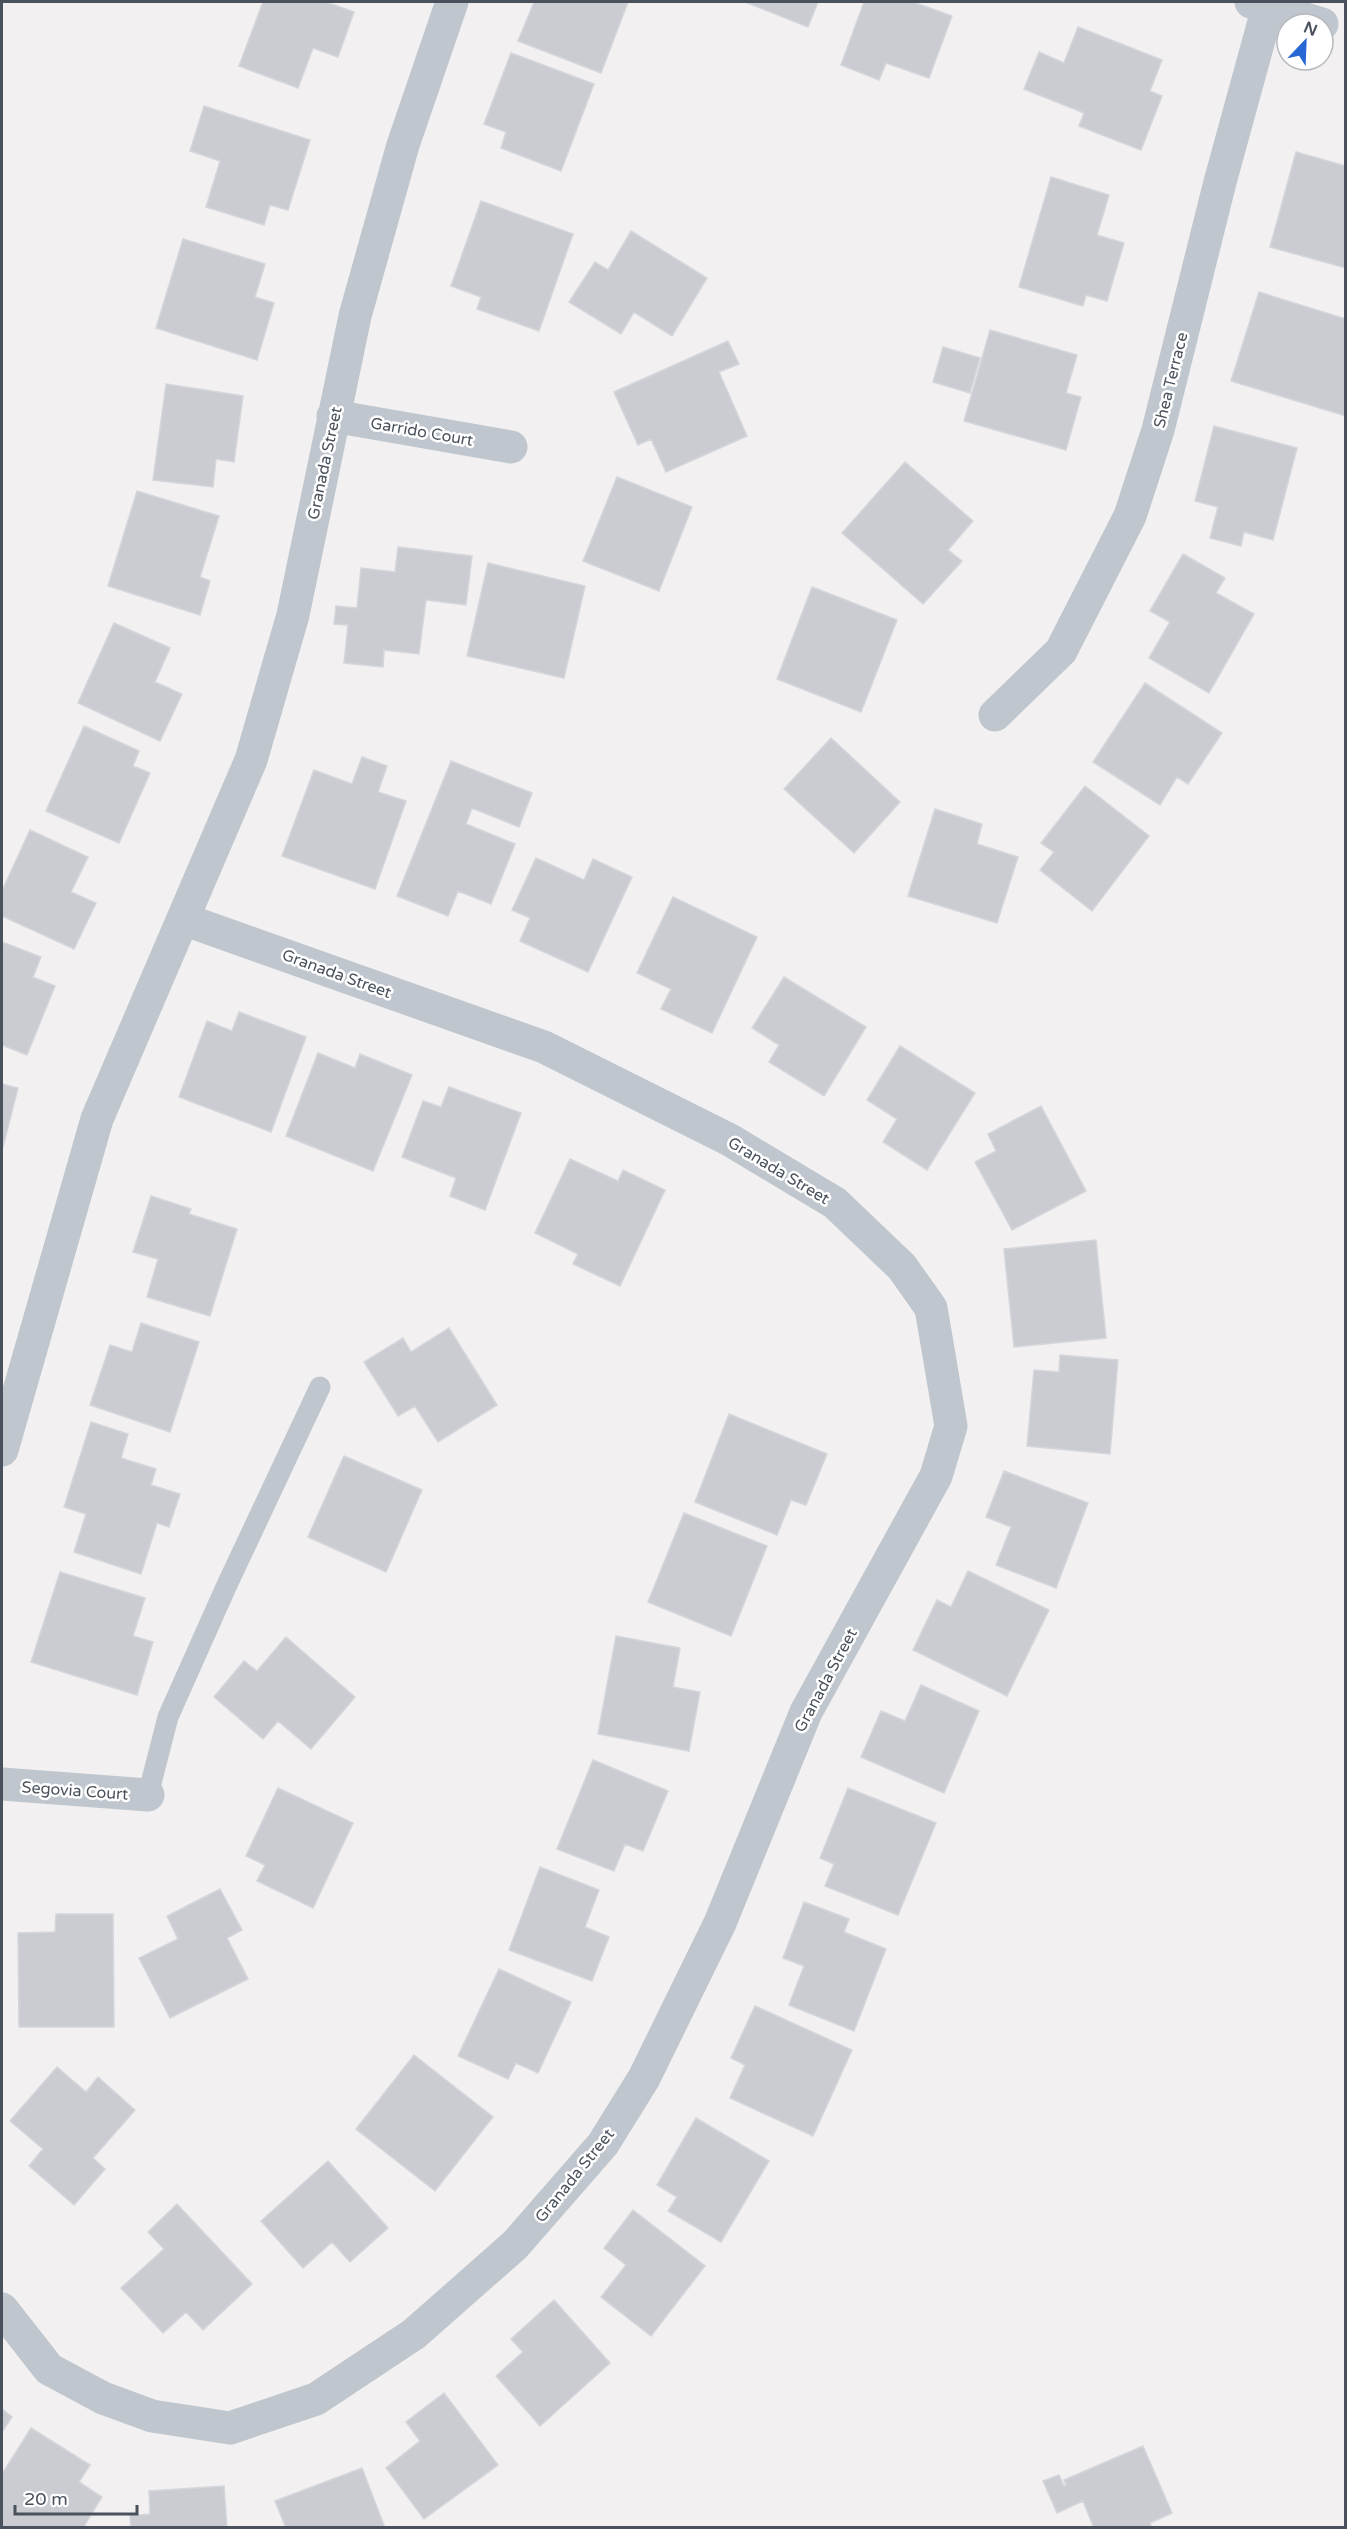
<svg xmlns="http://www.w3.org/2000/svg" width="1347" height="2529" font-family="'Varela Round',sans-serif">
<rect width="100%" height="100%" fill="#f2f0f0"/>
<path fill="#caccd2" stroke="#d4d6db" stroke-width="1.5" d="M 263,2 L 326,2 L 354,12 L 338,57 L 313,48 L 298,88 L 239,66 Z
M 534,2 L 628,2 L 601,73 L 518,41 Z
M 745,2 L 818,2 L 808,27 Z
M 864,2 L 913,2 L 952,16 L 929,78 L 886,63 L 879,80 L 841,65 Z
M 1078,27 L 1162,60 L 1150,91 L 1162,96 L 1141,150 L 1079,126 L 1084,113 L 1024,89 L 1039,52 L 1064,63 Z
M 511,53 L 594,84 L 561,171 L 501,148 L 506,132 L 484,124 Z
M 204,106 L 310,140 L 288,210 L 270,205 L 264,225 L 206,207 L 220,161 L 190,151 Z
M 1296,152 L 1346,166 L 1346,268 L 1270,247 Z
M 1051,177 L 1109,195 L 1097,235 L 1124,243 L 1107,301 L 1086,295 L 1083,306 L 1019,287 Z
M 481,201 L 573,234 L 539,331 L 477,309 L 481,297 L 451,286 Z
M 631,231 L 707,278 L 672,336 L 634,312 L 621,334 L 569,302 L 595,262 L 608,270 Z
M 183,239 L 265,264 L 255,297 L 274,303 L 257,360 L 156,328 Z
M 1259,292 L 1346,319 L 1346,416 L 1231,381 Z
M 990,330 L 1077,355 L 1066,393 L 1081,397 L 1066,450 L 964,421 Z
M 728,341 L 739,364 L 719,372 L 747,436 L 666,472 L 651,439 L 638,445 L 614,392 Z
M 943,347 L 980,358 L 970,393 L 933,382 Z
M 166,384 L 243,396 L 234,462 L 216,459 L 213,487 L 153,480 Z
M 1214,426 L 1297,448 L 1273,540 L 1244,532 L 1241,546 L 1210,538 L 1218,507 L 1195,501 Z
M 905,462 L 973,521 L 948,550 L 962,561 L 923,604 L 842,533 Z
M 617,477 L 692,507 L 659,591 L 583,561 Z
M 137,491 L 219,516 L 200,577 L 210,581 L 200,615 L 108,586 Z
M 398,547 L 472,556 L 466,605 L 426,600 L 419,654 L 384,650 L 383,667 L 344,663 L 348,625 L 334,624 L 336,606 L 357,608 L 361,568 L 395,572 Z
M 1183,554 L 1225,578 L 1216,593 L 1254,614 L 1209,693 L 1149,658 L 1170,622 L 1150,611 Z
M 488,563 L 585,586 L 564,678 L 467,656 Z
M 812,587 L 897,620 L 861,712 L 777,679 Z
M 114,623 L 170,648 L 155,682 L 182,694 L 160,741 L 78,703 Z
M 1145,683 L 1222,733 L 1188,784 L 1177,777 L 1160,805 L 1093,762 Z
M 84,726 L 139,751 L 133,766 L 150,773 L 119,843 L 46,811 Z
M 831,738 L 900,802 L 854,853 L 784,789 Z
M 362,757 L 387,766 L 378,792 L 406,801 L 375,889 L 282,856 L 314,770 L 352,784 Z
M 451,761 L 532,793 L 519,827 L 472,808 L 466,824 L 515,844 L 491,904 L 458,891 L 448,916 L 397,896 Z
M 1085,786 L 1149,836 L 1092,911 L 1040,870 L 1054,852 L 1041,843 Z
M 935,809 L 982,824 L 977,844 L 1018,857 L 997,923 L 908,896 Z
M 30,830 L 88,857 L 71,892 L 96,903 L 74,949 L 2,916 L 2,891 Z
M 536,858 L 584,880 L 593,859 L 632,877 L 588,972 L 520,941 L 530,918 L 512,910 Z
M 673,897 L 757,937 L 712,1033 L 661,1009 L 671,989 L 637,973 Z
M 2,942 L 41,957 L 33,977 L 55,986 L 27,1055 L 2,1045 Z
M 784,977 L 866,1027 L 824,1096 L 769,1062 L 779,1045 L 752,1028 Z
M 239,1012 L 306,1037 L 271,1132 L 179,1097 L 207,1021 L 232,1031 Z
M 900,1046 L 975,1093 L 927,1170 L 883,1142 L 897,1119 L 867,1100 Z
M 318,1053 L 355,1068 L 360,1054 L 412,1075 L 373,1171 L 286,1136 Z
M 2,1084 L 18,1088 L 3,1147 L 2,1147 Z
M 449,1087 L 521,1113 L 485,1210 L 450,1196 L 456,1178 L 402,1157 L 423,1101 L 441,1107 Z
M 1041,1106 L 1086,1191 L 1012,1230 L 975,1162 L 996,1151 L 988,1134 Z
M 570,1159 L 618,1181 L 623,1170 L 665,1190 L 620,1286 L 573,1264 L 578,1254 L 535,1233 Z
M 151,1196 L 191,1209 L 189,1214 L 237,1229 L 210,1316 L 147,1297 L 158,1259 L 133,1252 Z
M 1096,1240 L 1106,1338 L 1014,1347 L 1004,1249 Z
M 141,1323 L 199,1342 L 170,1432 L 90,1405 L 110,1345 L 132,1352 Z
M 449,1328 L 497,1405 L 438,1442 L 415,1406 L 398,1416 L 364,1362 L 403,1338 L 411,1352 Z
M 1060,1355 L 1118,1360 L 1110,1454 L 1027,1446 L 1034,1370 L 1059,1372 Z
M 729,1414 L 827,1454 L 806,1505 L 791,1500 L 777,1535 L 695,1502 Z
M 91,1422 L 128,1434 L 121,1458 L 156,1469 L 151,1485 L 180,1494 L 169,1527 L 157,1523 L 141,1574 L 74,1552 L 86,1514 L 64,1507 Z
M 344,1456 L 422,1490 L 386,1572 L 308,1537 Z
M 1004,1471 L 1088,1503 L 1056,1588 L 996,1565 L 1011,1527 L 986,1517 Z
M 684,1513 L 767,1546 L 731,1636 L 648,1602 Z
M 968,1571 L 1049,1610 L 1007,1696 L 913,1650 L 937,1600 L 951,1607 Z
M 60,1572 L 145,1598 L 133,1636 L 153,1642 L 137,1695 L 31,1662 Z
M 616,1636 L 680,1648 L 673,1687 L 700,1692 L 689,1751 L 598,1734 Z
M 286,1637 L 355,1697 L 311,1749 L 278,1721 L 263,1739 L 214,1697 L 244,1661 L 257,1671 Z
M 921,1685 L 979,1711 L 944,1793 L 861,1757 L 881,1711 L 905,1721 Z
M 593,1760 L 668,1791 L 643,1851 L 625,1844 L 614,1871 L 557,1849 Z
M 278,1788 L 353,1823 L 313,1908 L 257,1881 L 265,1865 L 246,1856 Z
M 848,1788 L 936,1823 L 898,1915 L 825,1886 L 834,1864 L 820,1858 Z
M 540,1867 L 599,1890 L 585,1927 L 609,1937 L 592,1981 L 509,1950 Z
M 220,1889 L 242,1930 L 227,1938 L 248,1979 L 170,2018 L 139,1958 L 178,1939 L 167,1916 Z
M 804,1902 L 849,1919 L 844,1932 L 886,1949 L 854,2031 L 789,2005 L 804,1966 L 783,1958 Z
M 56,1914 L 113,1914 L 114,2027 L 19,2027 L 18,1933 L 55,1932 Z
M 499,1969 L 571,2002 L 538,2073 L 516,2063 L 508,2079 L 458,2056 Z
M 755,2006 L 852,2050 L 813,2136 L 730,2098 L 745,2065 L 731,2058 Z
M 414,2055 L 493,2117 L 435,2191 L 356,2129 Z
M 57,2067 L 86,2092 L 98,2077 L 135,2110 L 93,2158 L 105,2169 L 74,2205 L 29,2166 L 43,2149 L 10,2121 Z
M 696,2118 L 769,2161 L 721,2242 L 668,2211 L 677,2197 L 657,2185 Z
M 328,2161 L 388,2228 L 350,2262 L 332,2242 L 303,2268 L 261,2221 Z
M 177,2204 L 252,2284 L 203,2330 L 186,2312 L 163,2333 L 121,2288 L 164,2249 L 148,2232 Z
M 633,2210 L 705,2266 L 651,2336 L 601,2297 L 626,2265 L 604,2248 Z
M 554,2300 L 610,2363 L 540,2426 L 496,2376 L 523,2352 L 511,2339 Z
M 444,2393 L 498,2465 L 424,2519 L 386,2468 L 420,2441 L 406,2422 Z
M 2,2409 L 12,2417 L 2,2432 Z
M 31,2428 L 90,2465 L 79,2482 L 102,2497 L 83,2528 L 2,2527 L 2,2474 Z
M 1143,2446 L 1172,2513 L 1150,2523 L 1152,2528 L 1094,2528 L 1083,2501 L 1057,2513 L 1043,2481 L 1059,2475 L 1064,2486 L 1066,2485 L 1064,2480 Z
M 362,2468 L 385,2528 L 286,2528 L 275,2501 Z
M 224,2486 L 227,2528 L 131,2528 L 130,2516 L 150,2514 L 149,2491 Z"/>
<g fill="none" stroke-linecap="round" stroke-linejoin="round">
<path stroke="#bfc6ce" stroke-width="21" d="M 148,1795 L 168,1717 L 226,1587 L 320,1387"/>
<path stroke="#bfc6ce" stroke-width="33" d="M 1251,2 L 1322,24
M 333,416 L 511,447
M 995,715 L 1061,651 L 1130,516 L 1158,430 L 1220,182 L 1268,7
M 2,1450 L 97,1119 L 251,760 L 293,615 L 355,316 L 403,145 L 452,2
M 2,1784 L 148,1795
M 2,2309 L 49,2369 L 103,2398 L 152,2416 L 230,2428 L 316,2399 L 414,2334 L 515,2245 L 603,2144 L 644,2078 L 720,1923 L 806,1712 L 936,1476 L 951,1426 L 931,1308 L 902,1267 L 835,1203 L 730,1140 L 544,1047 L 183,919"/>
</g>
<g text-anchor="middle" stroke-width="5" stroke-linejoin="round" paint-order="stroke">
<g font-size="16" fill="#49525c" stroke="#fff">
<text transform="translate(1170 380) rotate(-76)" y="6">Shea Terrace</text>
<text transform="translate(422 431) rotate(10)" y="6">Garrido Court</text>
<text transform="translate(324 463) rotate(-78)" y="6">Granada Street</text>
<text transform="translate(337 973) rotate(20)" y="6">Granada Street</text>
<text transform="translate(779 1170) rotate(31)" y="6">Granada Street</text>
<text transform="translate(825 1680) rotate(-62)" y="6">Granada Street</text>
<text transform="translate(75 1790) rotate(4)" y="6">Segovia Court</text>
<text transform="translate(574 2175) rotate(-51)" y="6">Granada Street</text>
</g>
</g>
<rect width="1347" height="2529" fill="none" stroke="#49525c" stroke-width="6"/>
<g transform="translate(1305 42) rotate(23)"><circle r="28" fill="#ffffff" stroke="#b6babe" stroke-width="1.5"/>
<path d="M0-4.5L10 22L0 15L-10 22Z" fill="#2768d5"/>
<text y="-9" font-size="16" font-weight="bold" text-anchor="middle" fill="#49525c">N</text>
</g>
<path d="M15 2505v9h122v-9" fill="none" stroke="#49525c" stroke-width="3"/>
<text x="24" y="2505" font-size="18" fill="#49525c" stroke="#ffffff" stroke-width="4.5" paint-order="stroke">20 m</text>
</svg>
